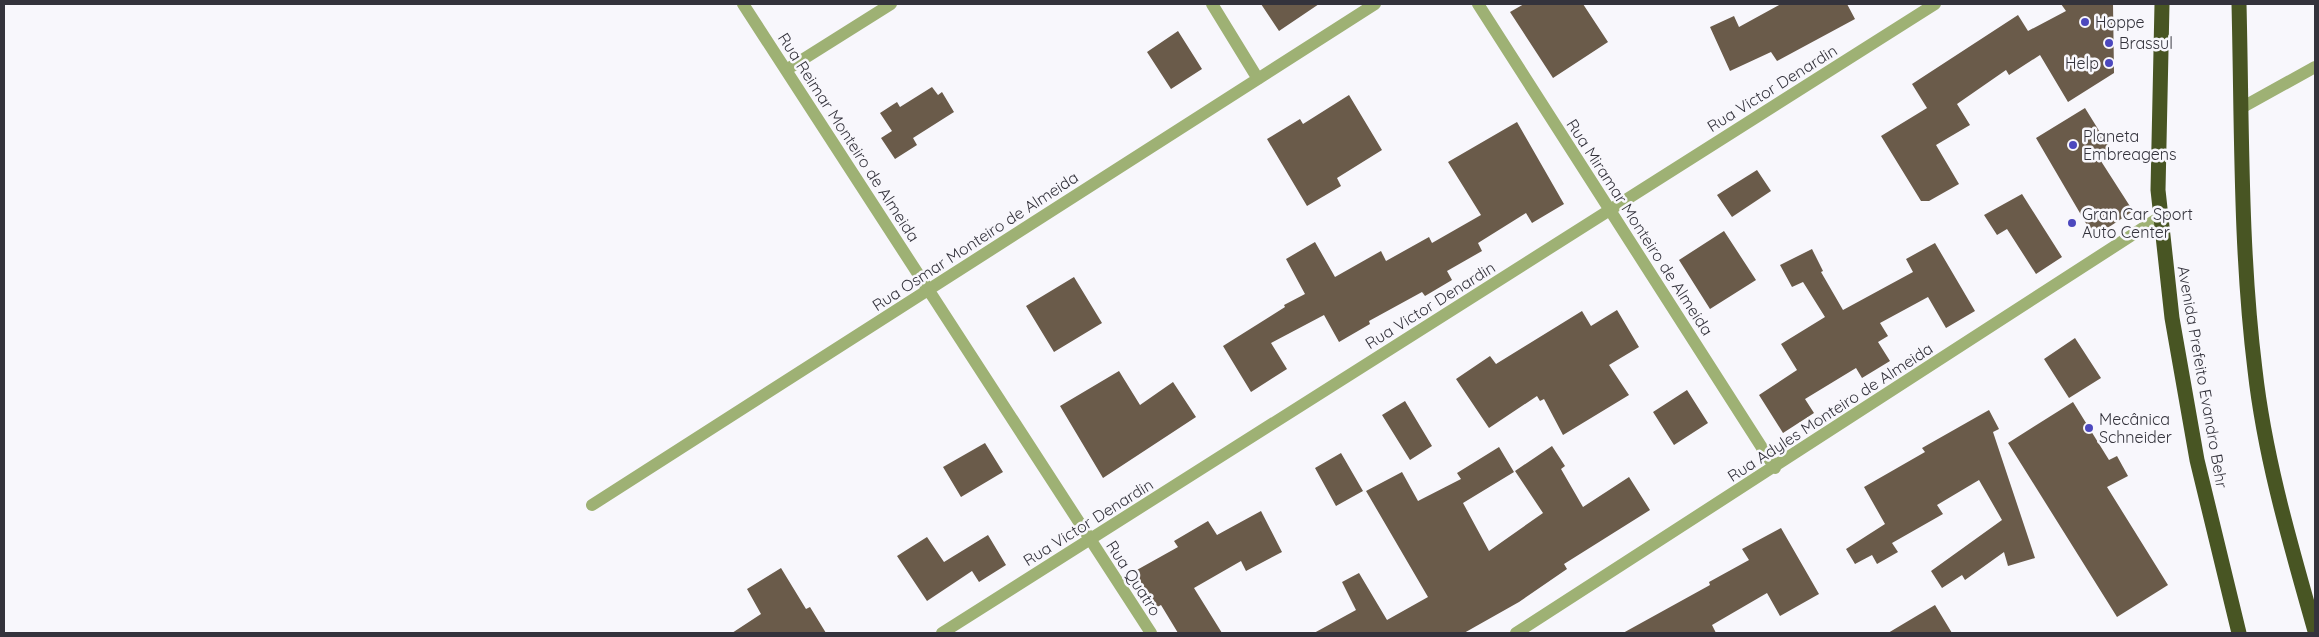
<svg xmlns="http://www.w3.org/2000/svg" width="2319" height="637" font-family="Quicksand,sans-serif">
<rect width="100%" height="100%" fill="#f8f7fc"/>
<path fill="#6a5b4a" d="M 1261,4 L 1319,4 L 1279,31 Z
M 1524,4 L 1583,4 L 1608,42 L 1553,78 L 1510,12 Z
M 1781,4 L 1847,4 L 1855,19 L 1777,61 L 1771,52 L 1730,71 L 1710,27 L 1734,16 L 1739,27 Z
M 2061,4 L 2113,4 L 2114,73 L 2068,102 L 2040,55 L 2009,75 L 2006,70 L 1957,104 L 1970,125 L 1936,145 L 1959,184 L 1929,201 L 1921,201 L 1881,136 L 1927,108 L 1912,84 L 2018,15 L 2028,31 L 2066,11 Z
M 1178,31 L 1202,69 L 1171,89 L 1147,52 Z
M 932,87 L 938,95 L 942,92 L 954,112 L 913,138 L 917,145 L 895,159 L 881,138 L 892,131 L 880,113 L 897,102 L 900,107 Z
M 1349,95 L 1382,150 L 1337,178 L 1341,186 L 1307,206 L 1267,139 L 1300,119 L 1303,124 Z
M 2085,108 L 2111,150 L 2099,158 L 2133,211 L 2094,237 L 2036,138 Z
M 1517,122 L 1564,204 L 1532,223 L 1526,213 L 1478,243 L 1482,251 L 1447,271 L 1452,280 L 1425,296 L 1422,292 L 1369,321 L 1370,324 L 1339,342 L 1324,315 L 1271,343 L 1287,369 L 1251,392 L 1223,346 L 1285,307 L 1284,305 L 1305,294 L 1286,259 L 1315,242 L 1335,277 L 1381,251 L 1386,261 L 1429,237 L 1432,243 L 1481,215 L 1448,162 Z
M 1757,170 L 1771,191 L 1732,217 L 1717,195 Z
M 2022,194 L 2062,257 L 2036,274 L 2007,229 L 1997,235 L 1984,215 Z
M 1724,231 L 1756,280 L 1710,309 L 1679,260 Z
M 1935,243 L 1975,311 L 1946,328 L 1928,297 L 1880,323 L 1888,336 L 1878,342 L 1890,361 L 1862,378 L 1856,368 L 1805,399 L 1814,413 L 1783,433 L 1759,395 L 1797,370 L 1781,344 L 1825,317 L 1803,282 L 1792,287 L 1780,265 L 1812,249 L 1823,271 L 1821,272 L 1843,310 L 1913,272 L 1906,259 Z
M 1074,277 L 1102,323 L 1054,352 L 1026,306 Z
M 1617,310 L 1639,347 L 1609,365 L 1629,395 L 1563,435 L 1544,399 L 1540,401 L 1537,396 L 1489,428 L 1456,379 L 1490,356 L 1496,364 L 1582,311 L 1591,326 Z
M 2075,338 L 2101,378 L 2069,398 L 2044,359 Z
M 1119,371 L 1140,405 L 1173,382 L 1196,417 L 1103,478 L 1060,406 Z
M 1687,390 L 1708,423 L 1674,445 L 1653,412 Z
M 1405,401 L 1432,446 L 1410,460 L 1382,415 Z
M 2073,402 L 2109,460 L 2117,456 L 2128,476 L 2107,487 L 2168,585 L 2117,617 L 2008,443 Z
M 1989,410 L 1999,429 L 1993,432 L 2035,558 L 2008,566 L 2004,552 L 1965,580 L 1962,575 L 1942,588 L 1931,571 L 2002,520 L 1979,480 L 1937,505 L 1943,514 L 1892,543 L 1898,552 L 1877,564 L 1872,555 L 1855,564 L 1846,549 L 1885,524 L 1864,487 L 1925,452 L 1922,448 Z
M 985,443 L 1003,472 L 961,497 L 943,467 Z
M 1552,446 L 1565,466 L 1561,469 L 1583,507 L 1629,477 L 1650,510 L 1564,564 L 1567,569 L 1519,602 L 1464,633 L 1314,633 L 1356,610 L 1342,582 L 1359,573 L 1387,620 L 1428,597 L 1366,491 L 1402,472 L 1418,501 L 1461,479 L 1457,473 L 1499,447 L 1514,472 L 1463,503 L 1489,551 L 1543,513 L 1515,471 Z
M 1341,453 L 1363,491 L 1336,506 L 1315,468 Z
M 1261,511 L 1282,552 L 1246,571 L 1241,561 L 1194,588 L 1222,633 L 1178,633 L 1161,605 L 1155,608 L 1135,571 L 1178,547 L 1174,541 L 1208,521 L 1217,535 Z
M 1781,528 L 1819,594 L 1780,616 L 1767,593 L 1712,625 L 1716,633 L 1623,633 L 1710,585 L 1709,582 L 1749,560 L 1742,549 Z
M 988,535 L 1006,565 L 979,582 L 972,571 L 927,601 L 897,556 L 927,537 L 944,562 Z
M 781,568 L 806,609 L 810,607 L 826,633 L 732,633 L 761,614 L 747,589 Z
M 1935,605 L 1952,633 L 1888,633 Z"/>
<g fill="none" stroke-linecap="round" stroke-linejoin="round">
<path stroke="#9eb174" stroke-width="12" d="M 743,4 L 1151,633
M 1212,4 L 1258,79
M 1478,4 L 1775,468
M 786,70 L 891,4
M 2241,108 L 2315,67
M 592,505 L 1375,4
M 942,633 L 1935,4
M 1516,633 L 2160,217"/>
<path stroke="#485523" stroke-width="15" d="M 2162,4 L 2158,190 L 2172,318 L 2197,460 L 2239,633
M 2239,4 C 2242,126 2240,249 2255,370 C 2265,459 2291,546 2315,631"/>
</g>
<g fill="#4c48be" stroke="#f8f7fc" stroke-width="2">
<circle cx="2085" cy="22" r="5"/>
<circle cx="2109" cy="43" r="5"/>
<circle cx="2109" cy="63" r="5"/>
<circle cx="2073" cy="145" r="5"/>
<circle cx="2072" cy="223" r="5"/>
<circle cx="2089" cy="428" r="5"/>
</g>
<g text-anchor="middle" stroke-width="5" stroke-linejoin="round" paint-order="stroke">
<g font-size="16" fill="#34333c" stroke="#f8f7fc" text-anchor="start">
<text x="2095" y="28">Hoppe</text>
<text x="2119" y="49">Brassul</text>
<text x="2099" y="69" text-anchor="end">Help</text>
<text x="2083" y="142">Planeta<tspan x="2083" dy="18">Embreagens</tspan></text>
<text x="2082" y="220">Gran Car Sport<tspan x="2082" dy="18">Auto Center</tspan></text>
<text x="2099" y="425">Mecânica<tspan x="2099" dy="18">Schneider</tspan></text>
</g>
<g font-size="16" fill="#34333c" stroke="#f8f7fc">
<text transform="translate(1772 88) rotate(-32)" y="6">Rua Victor Denardin</text>
<text transform="translate(849 137) rotate(57)" y="6">Rua Reimar Monteiro de Almeida</text>
<text transform="translate(1640 227) rotate(57)" y="6">Rua Miramar Monteiro de Almeida</text>
<text transform="translate(975 241) rotate(-33)" y="6">Rua Osmar Monteiro de Almeida</text>
<text transform="translate(1430 305) rotate(-32)" y="6">Rua Victor Denardin</text>
<text transform="translate(2203 377) rotate(80)" y="6">Avenida Prefeito Evandro Behr</text>
<text transform="translate(1830 412) rotate(-33)" y="6">Rua Adyles Monteiro de Almeida</text>
<text transform="translate(1088 522) rotate(-32)" y="6">Rua Victor Denardin</text>
<text transform="translate(1134 578) rotate(57)" y="6">Rua Quatro</text>
</g>
</g>
<rect width="2319" height="637" fill="none" stroke="#34333c" stroke-width="10"/>
</svg>
